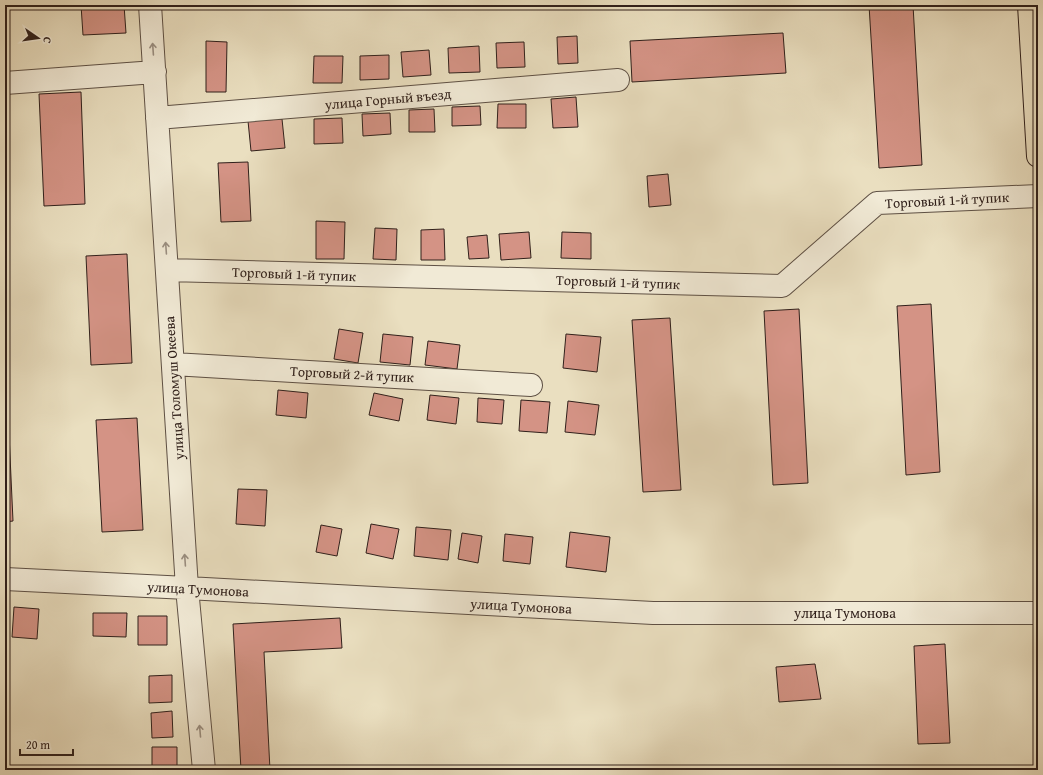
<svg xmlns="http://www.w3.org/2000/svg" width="1043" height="775" font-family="'Gentium Book Plus',serif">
<rect width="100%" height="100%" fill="#eadfc0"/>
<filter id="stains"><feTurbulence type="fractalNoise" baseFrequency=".005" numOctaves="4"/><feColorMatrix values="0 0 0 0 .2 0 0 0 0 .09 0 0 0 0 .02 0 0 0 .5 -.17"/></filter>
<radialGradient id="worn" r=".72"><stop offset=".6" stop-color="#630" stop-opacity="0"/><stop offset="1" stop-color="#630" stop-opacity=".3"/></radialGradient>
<path fill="#d49385" stroke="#30201b" d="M 81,5 L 124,5 L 126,33 L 83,35 Z
M 869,5 L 913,5 L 922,165 L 879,168 Z
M 783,33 L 786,73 L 632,82 L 630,41 Z
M 577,36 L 578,63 L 558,64 L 557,37 Z
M 206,41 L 227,42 L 226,92 L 206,92 Z
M 524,42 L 525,67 L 497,68 L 496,43 Z
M 479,46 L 480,72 L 449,73 L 448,48 Z
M 429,50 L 431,75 L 403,77 L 401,52 Z
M 389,55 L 389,79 L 360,80 L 360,56 Z
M 314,56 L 343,56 L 342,83 L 313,83 Z
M 81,92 L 85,204 L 44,206 L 39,94 Z
M 576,97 L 578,127 L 553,128 L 551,99 Z
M 498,104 L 526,104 L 526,128 L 497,128 Z
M 480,106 L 481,125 L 452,126 L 452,107 Z
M 434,109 L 435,132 L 409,132 L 409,110 Z
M 390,113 L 391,134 L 363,136 L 362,114 Z
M 342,118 L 343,143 L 314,144 L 314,119 Z
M 282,119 L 285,148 L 251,151 L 248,121 Z
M 248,162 L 251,221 L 221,222 L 218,163 Z
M 668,174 L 671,205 L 649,207 L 647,176 Z
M 316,221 L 345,222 L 344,259 L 316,259 Z
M 375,228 L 397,229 L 396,260 L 373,259 Z
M 444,229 L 445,260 L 421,260 L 421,230 Z
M 529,232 L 531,258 L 501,260 L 499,234 Z
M 562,232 L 591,233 L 591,259 L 561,258 Z
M 487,235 L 489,258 L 469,259 L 467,237 Z
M 127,254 L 132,363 L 91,365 L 86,256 Z
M 931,304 L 940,472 L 906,475 L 897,306 Z
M 799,309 L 808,483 L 773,485 L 764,311 Z
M 670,318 L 681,490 L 643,492 L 632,320 Z
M 339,329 L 363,333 L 358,363 L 334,359 Z
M 383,334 L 413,337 L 410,365 L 380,362 Z
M 566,334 L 601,337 L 597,372 L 563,368 Z
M 428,341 L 460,345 L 457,369 L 425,365 Z
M 278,390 L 308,393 L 306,418 L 276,415 Z
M 374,393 L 403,399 L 399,421 L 369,415 Z
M 430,395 L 459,398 L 456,424 L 427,420 Z
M 478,398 L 504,400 L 502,424 L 477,422 Z
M 521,400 L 550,402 L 547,433 L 519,431 Z
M 568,401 L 599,405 L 595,435 L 565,432 Z
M 5,412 L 8,412 L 13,521 L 5,522 Z
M 137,418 L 143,530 L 102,532 L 96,420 Z
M 238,489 L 267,490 L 265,526 L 236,524 Z
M 371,524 L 399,529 L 393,559 L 366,553 Z
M 321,525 L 342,529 L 337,556 L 316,552 Z
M 416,527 L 451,530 L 448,560 L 414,556 Z
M 570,532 L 610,537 L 606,572 L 566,567 Z
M 462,533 L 482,536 L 478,563 L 458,559 Z
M 505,534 L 533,537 L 530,564 L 503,561 Z
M 14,607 L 39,609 L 37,639 L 12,637 Z
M 93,613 L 127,613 L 126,637 L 93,636 Z
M 138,616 L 167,616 L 167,645 L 138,645 Z
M 340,618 L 342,648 L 264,652 L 270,770 L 241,770 L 233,624 Z
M 945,644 L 950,743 L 918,744 L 914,646 Z
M 815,664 L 821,699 L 779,702 L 776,667 Z
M 172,675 L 172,702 L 149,703 L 149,676 Z
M 172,711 L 173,737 L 152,738 L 151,713 Z
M 152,747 L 177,747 L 177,770 L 152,770 Z"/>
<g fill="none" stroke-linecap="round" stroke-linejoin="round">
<g stroke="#5e5044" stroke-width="24">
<path id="minor" d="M 150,5 L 187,588 L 204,770
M 5,83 L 155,72
M 157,118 L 618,80
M 167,270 L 782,286 L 877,203 L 1038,196
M 173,364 L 531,385
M 5,579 L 187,588 L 653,613 L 1038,613"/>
</g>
<g stroke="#30201b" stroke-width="24">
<path id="major" d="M 1029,5 L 1038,156"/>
</g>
<use href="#minor" stroke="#f1ead6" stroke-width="22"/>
<use href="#major" stroke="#eadfc0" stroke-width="22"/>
</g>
<defs><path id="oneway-shaft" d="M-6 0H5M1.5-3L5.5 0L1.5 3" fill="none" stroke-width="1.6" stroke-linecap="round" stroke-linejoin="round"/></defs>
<g stroke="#9a8f82">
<use href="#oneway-shaft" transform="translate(153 49) rotate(-94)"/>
<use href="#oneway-shaft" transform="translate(166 248) rotate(-94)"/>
<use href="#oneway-shaft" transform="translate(185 560) rotate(-94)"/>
<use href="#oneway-shaft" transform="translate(200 731) rotate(-95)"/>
</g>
<g text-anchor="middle" stroke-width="3" stroke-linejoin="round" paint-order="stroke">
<g font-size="14" fill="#30201b" stroke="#f1ead6">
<text transform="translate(388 99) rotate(-5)" y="5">улица Горный въезд</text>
<text transform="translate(947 200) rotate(-3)" y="5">Торговый 1-й тупик</text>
<text transform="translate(294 274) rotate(2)" y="5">Торговый 1-й тупик</text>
<text transform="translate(618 282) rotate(2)" y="5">Торговый 1-й тупик</text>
<text transform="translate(352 374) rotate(3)" y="5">Торговый 2-й тупик</text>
<text transform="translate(174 388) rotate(-94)" y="5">улица Толомуш Океева</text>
<text transform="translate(198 589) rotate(3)" y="5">улица Тумонова</text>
<text transform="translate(521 606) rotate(3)" y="5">улица Тумонова</text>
<text x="845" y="618">улица Тумонова</text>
</g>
</g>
<rect width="1043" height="775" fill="none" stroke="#eadfc0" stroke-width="20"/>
<rect x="6" y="6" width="1031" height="763" fill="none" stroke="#30201b" stroke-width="2"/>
<rect x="10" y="10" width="1023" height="755" fill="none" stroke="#30201b"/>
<g transform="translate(38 38) rotate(103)" stroke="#f1ead6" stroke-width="3" paint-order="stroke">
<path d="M0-3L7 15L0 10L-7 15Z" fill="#30201b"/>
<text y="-6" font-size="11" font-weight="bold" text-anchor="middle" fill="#30201b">С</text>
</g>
<path d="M20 749v6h53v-6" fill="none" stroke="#30201b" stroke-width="2"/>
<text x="26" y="749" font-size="12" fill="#30201b" stroke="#f1ead6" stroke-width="3" paint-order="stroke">20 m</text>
<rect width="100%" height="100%" filter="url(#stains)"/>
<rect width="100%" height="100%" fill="url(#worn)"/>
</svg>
